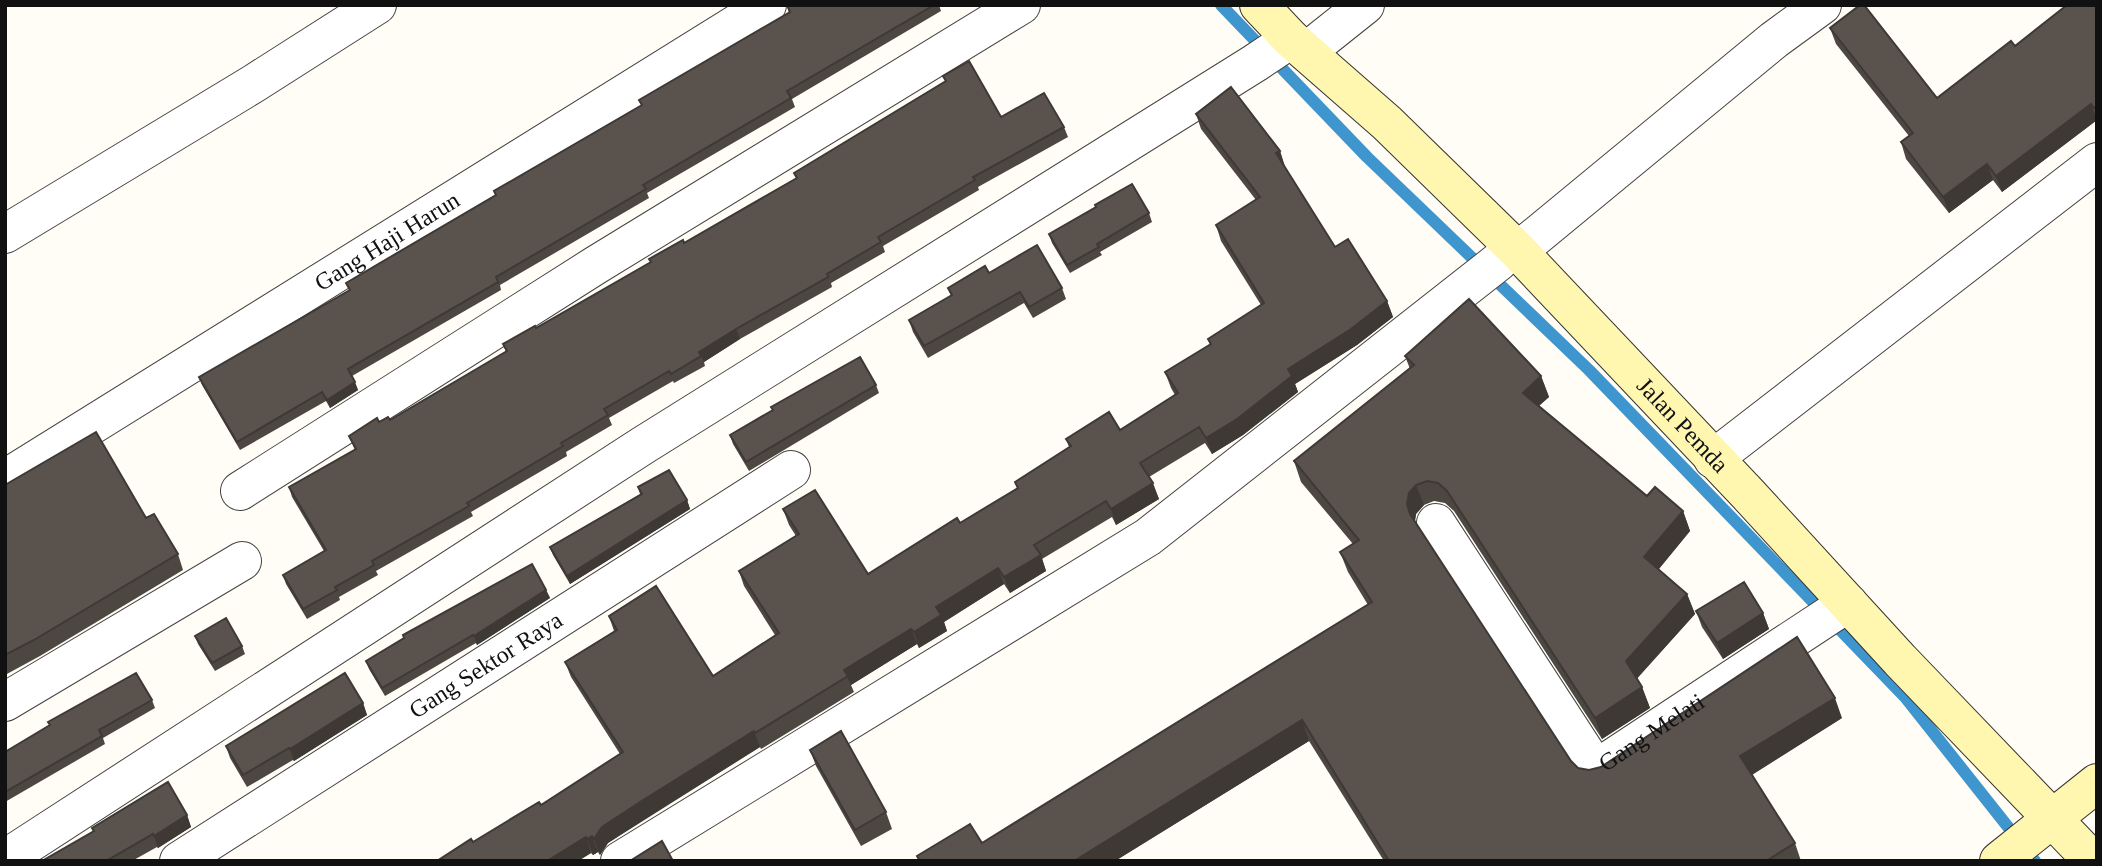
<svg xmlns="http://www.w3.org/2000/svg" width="2102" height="866" font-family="Georgia,serif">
<rect width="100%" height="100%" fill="#fffdf5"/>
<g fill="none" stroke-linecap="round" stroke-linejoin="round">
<path stroke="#3f96cf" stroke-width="12" d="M 1221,5 L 1367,157 L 1589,370 L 1905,697 L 2035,861"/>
<g stroke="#444" stroke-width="40">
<g id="street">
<path d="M 1306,52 L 1365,5"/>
<path d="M 5,234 L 253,84 L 377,5"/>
<path d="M 1518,251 L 1774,40 L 1822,5"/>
<path d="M 1713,459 L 2097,162"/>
<path id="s1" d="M 5,479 L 767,5"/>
<path d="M 240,491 L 596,265 L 1021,5"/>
<path id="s2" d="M 1436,523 L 1596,769 L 1848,603"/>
<path d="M 5,702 L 242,561"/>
<path d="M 5,859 L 642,446 L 1255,63 L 1291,39"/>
<path id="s3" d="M 179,861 L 791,470"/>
<path d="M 620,861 L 1148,537 L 1498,262 L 1513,247"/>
</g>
</g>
<g stroke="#333" stroke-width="40">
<g id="secondary">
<path id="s4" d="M 1259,5 L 1291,39 L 1387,123 L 1518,251 L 1748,494 L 1900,660 L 2093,861"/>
<path d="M 1999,861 L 2097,783"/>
</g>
</g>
<use href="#street" stroke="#fff" stroke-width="38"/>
<use href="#secondary" stroke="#fff6b0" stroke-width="38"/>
</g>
<path fill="#4d4742" d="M 787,5 L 939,5 L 941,11 L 792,99 L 795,107 L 647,193 L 649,198 L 500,285 L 501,290 L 352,376 L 358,390 L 330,408 L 326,401 L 240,450 L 202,385 L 199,377 L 349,290 L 346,283 L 495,195 L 494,191 L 641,105 L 639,100 L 789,13 Z
M 2097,5 L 2097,120 L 2002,192 L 1993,180 L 1949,213 L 1906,159 L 1901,142 L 1909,136 L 1836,44 L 1830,28 L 1937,98 L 2015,46 Z
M 943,76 L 1001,117 L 1064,127 L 1068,137 L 978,187 L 979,190 L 883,246 L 885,252 L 831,283 L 832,287 L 740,339 L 704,362 L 705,366 L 674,383 L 673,381 L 609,418 L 612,425 L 566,452 L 567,456 L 471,512 L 473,516 L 376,571 L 378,575 L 339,597 L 340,600 L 307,619 L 286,584 L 283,575 L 324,551 L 292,497 L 289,487 L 355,450 L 349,436 L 379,422 L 390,420 L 506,352 L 503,344 L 536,328 L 796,178 L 794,173 L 945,81 Z
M 1196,114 L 1280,151 L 1285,167 L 1335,247 L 1387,301 L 1393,317 L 1357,345 L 1295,384 L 1298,392 L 1243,435 L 1212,454 L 1205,443 L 1149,477 L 1159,499 L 1116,525 L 1112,517 L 1042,559 L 1046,571 L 1010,593 L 1004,584 L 944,622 L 947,631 L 919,648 L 917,644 L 851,685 L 854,692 L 761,749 L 760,747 L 646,818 L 608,843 L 600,855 L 598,852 L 593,855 L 591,853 L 578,861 L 437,861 L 473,842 L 541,805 L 620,754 L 571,677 L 565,662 L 614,631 L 609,616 L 713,676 L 775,635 L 744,586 L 739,571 L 796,536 L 789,525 L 783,509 L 868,574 L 960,523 L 1017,488 L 1015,482 L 1069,447 L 1066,439 L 1120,430 L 1175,395 L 1171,388 L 1165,372 L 1210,345 L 1208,339 L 1261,305 L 1221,241 L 1216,225 L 1256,200 L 1201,129 Z
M 1149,213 L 1152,222 L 1100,252 L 1102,255 L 1070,273 L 1052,243 L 1049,234 Z
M 989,273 L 1062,288 L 1066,299 L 1033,318 L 1024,303 L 928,358 L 913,332 L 909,320 L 951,296 L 948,288 Z
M 1405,356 L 1541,376 L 1549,397 L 1539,406 L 1647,496 L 1683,511 L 1690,531 L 1659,569 L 1687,594 L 1695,614 L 1637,678 L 1642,687 L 1650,708 L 1602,739 L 1454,511 L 1445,503 L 1434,501 L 1424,505 L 1416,514 L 1415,522 L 1571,761 L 1578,768 L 1589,770 L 1842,718 L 1752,775 L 1795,843 L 1801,861 L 1384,861 L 1309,741 L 1115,861 L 919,861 L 917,856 L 982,843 L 1368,605 L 1348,572 L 1340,552 L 1353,544 L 1301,482 L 1294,461 L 1410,369 Z
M 876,385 L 879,393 L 749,471 L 733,444 L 730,435 L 773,411 L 771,407 Z
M 5,485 L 146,518 L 178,554 L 183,570 L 40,656 L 5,675 Z
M 638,487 L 687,500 L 690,509 L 570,584 L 553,555 L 550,547 L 640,494 Z
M 546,590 L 550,598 L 477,645 L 476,643 L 385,696 L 369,669 L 366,661 Z
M 1696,611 L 1763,613 L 1769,629 L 1723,659 L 1702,627 Z
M 195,636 L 242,646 L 245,654 L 215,671 L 198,644 Z
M 152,700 L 155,708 L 103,738 L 105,744 L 5,802 L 5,752 L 50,725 L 48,722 Z
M 363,703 L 367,715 L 294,761 L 293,760 L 247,787 L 230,758 L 226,746 Z
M 810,750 L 886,812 L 892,829 L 861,846 L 816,766 Z
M 187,815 L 191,827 L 158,848 L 157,847 L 132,861 L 42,861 L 93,832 L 92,828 Z"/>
<path fill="#3f3936" d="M 2091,104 L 2097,120 L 2002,192 L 1996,176 Z
M 1280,151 L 1285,167 L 1276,153 Z
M 1987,164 L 1993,180 L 1949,213 L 1943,197 Z
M 1387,301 L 1393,317 L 1357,345 L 1295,384 L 1298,392 L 1243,435 L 1212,454 L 1206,438 L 1288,369 Z
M 736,329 L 740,339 L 704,362 L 699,352 Z
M 1541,376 L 1549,397 L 1530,413 L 1523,393 Z
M 355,382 L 358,390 L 330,408 L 327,400 Z
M 1153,483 L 1159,499 L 1116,525 L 1111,509 Z
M 1416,485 L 1424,505 L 1416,514 L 1414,525 L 1407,504 L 1409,493 Z
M 687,500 L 690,509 L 570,584 L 567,576 Z
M 1683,511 L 1690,531 L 1652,577 L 1644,557 Z
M 1041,555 L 1046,571 L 1010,593 L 1004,577 Z
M 998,568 L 1004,584 L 944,622 L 947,631 L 919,648 L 914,632 L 936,607 Z
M 546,590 L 550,598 L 477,645 L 474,636 Z
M 1687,594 L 1695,614 L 1634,682 L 1626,661 Z
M 1763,613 L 1769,629 L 1723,659 L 1717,643 Z
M 911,629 L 917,644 L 851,685 L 844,670 Z
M 1642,687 L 1650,708 L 1602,739 L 1595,718 Z
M 1835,698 L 1842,718 L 1748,777 L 1740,756 Z
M 363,703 L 367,715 L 294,761 L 290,749 Z
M 1302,720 L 1309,741 L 1115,861 L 1074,861 Z
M 754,731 L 760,747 L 608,843 L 600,855 L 594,839 L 602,827 Z
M 187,815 L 191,827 L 158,848 L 154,836 Z
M 592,836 L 598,852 L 593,855 L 587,839 Z
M 586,837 L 591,853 L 578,861 L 547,861 Z"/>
<path fill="#5a524d" stroke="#3f3936" stroke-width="2" d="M 787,5 L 934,5 L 787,91 L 791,98 L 643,185 L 646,189 L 496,277 L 498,282 L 348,369 L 355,382 L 327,400 L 322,392 L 237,442 L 199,377 L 350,290 L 346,283 L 496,195 L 494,191 L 642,105 L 639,100 L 790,12 Z
M 1860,5 L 1864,5 L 1937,98 L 2011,41 L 2015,46 L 2067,5 L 2097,5 L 2097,106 L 2094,108 L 2091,104 L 1996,176 L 1987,164 L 1943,197 L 1901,142 L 1913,133 L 1830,28 Z
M 969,61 L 1001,117 L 1044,93 L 1064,127 L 973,177 L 975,180 L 878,237 L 881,242 L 827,274 L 828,277 L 736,329 L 699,352 L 701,356 L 671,374 L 669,371 L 604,409 L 608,415 L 561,443 L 563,446 L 467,503 L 469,506 L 372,561 L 374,565 L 335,587 L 337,590 L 303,609 L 283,575 L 326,550 L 289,487 L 356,449 L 349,436 L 377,418 L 379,422 L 388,417 L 390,420 L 507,351 L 503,344 L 535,326 L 536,328 L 651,262 L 649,259 L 683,240 L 684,243 L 797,178 L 794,173 L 946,81 L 943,76 Z
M 1231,87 L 1280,151 L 1276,153 L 1335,247 L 1348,239 L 1387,301 L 1351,329 L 1288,369 L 1292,376 L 1237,419 L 1206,438 L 1199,427 L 1140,463 L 1153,483 L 1111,509 L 1106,501 L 1034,545 L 1041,555 L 1004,577 L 998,568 L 936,607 L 941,615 L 914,632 L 911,629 L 844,670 L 848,676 L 755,733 L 754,731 L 640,802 L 602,827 L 594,839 L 592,836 L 587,839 L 586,837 L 547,861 L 437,861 L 471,839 L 473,842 L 539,802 L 541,805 L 623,752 L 565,662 L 617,630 L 609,616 L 656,586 L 713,676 L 779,633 L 739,571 L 799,534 L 783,509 L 815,490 L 868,574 L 957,518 L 960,523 L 1018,488 L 1015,482 L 1071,446 L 1066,439 L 1109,412 L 1120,430 L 1178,393 L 1165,372 L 1211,344 L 1208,339 L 1264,303 L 1216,225 L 1260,197 L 1196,114 Z
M 1132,184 L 1149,213 L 1097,244 L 1099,247 L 1067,265 L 1049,234 L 1096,207 L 1095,205 Z
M 1037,245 L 1062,288 L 1029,307 L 1020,292 L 924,346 L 909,320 L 952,295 L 948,288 L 985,266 L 989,273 Z
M 1469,299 L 1541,376 L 1523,393 L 1647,496 L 1655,487 L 1683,511 L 1644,557 L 1687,594 L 1626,661 L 1642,687 L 1595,718 L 1447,491 L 1438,483 L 1427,481 L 1416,485 L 1409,493 L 1407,504 L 1410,514 L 1571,761 L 1578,768 L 1589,770 L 1601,767 L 1797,637 L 1835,698 L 1740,756 L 1795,843 L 1766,861 L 1389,861 L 1302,720 L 1074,861 L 920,861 L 917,856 L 970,824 L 982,843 L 1372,602 L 1340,552 L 1359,540 L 1294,461 L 1414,365 L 1405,356 Z
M 860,357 L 876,385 L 746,462 L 730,435 L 773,410 L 771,407 Z
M 96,432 L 146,518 L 154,514 L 178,554 L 34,640 L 5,655 L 5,485 Z
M 669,470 L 687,500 L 567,576 L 550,547 L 642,494 L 638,487 Z
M 532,564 L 546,590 L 474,636 L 473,635 L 382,688 L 366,661 L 404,638 L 403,635 Z
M 1744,582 L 1763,613 L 1717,643 L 1696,611 Z
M 226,618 L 242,646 L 212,663 L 195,636 Z
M 136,673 L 152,700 L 99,730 L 102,736 L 5,792 L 5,752 L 50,725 L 48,722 Z
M 345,673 L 363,703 L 290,749 L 289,748 L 243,775 L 226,746 Z
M 841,731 L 886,812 L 855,830 L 810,750 Z
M 168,782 L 187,815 L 154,836 L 153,834 L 106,861 L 42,861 L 94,831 L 92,828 Z
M 662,841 L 673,861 L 630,861 Z"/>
<g text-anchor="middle" stroke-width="7" stroke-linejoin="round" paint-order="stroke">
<g font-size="24" fill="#111" stroke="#fff">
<text dy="8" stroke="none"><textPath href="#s1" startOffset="450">Gang Haji Harun</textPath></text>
<text dy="8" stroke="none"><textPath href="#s4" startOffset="597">Jalan Pemda</textPath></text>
<text dy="8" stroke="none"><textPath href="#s3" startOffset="364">Gang Sektor Raya</textPath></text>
<text dy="8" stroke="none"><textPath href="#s2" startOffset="360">Gang Melati</textPath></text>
</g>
</g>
<rect width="2102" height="866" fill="none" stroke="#111111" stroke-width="14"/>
</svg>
